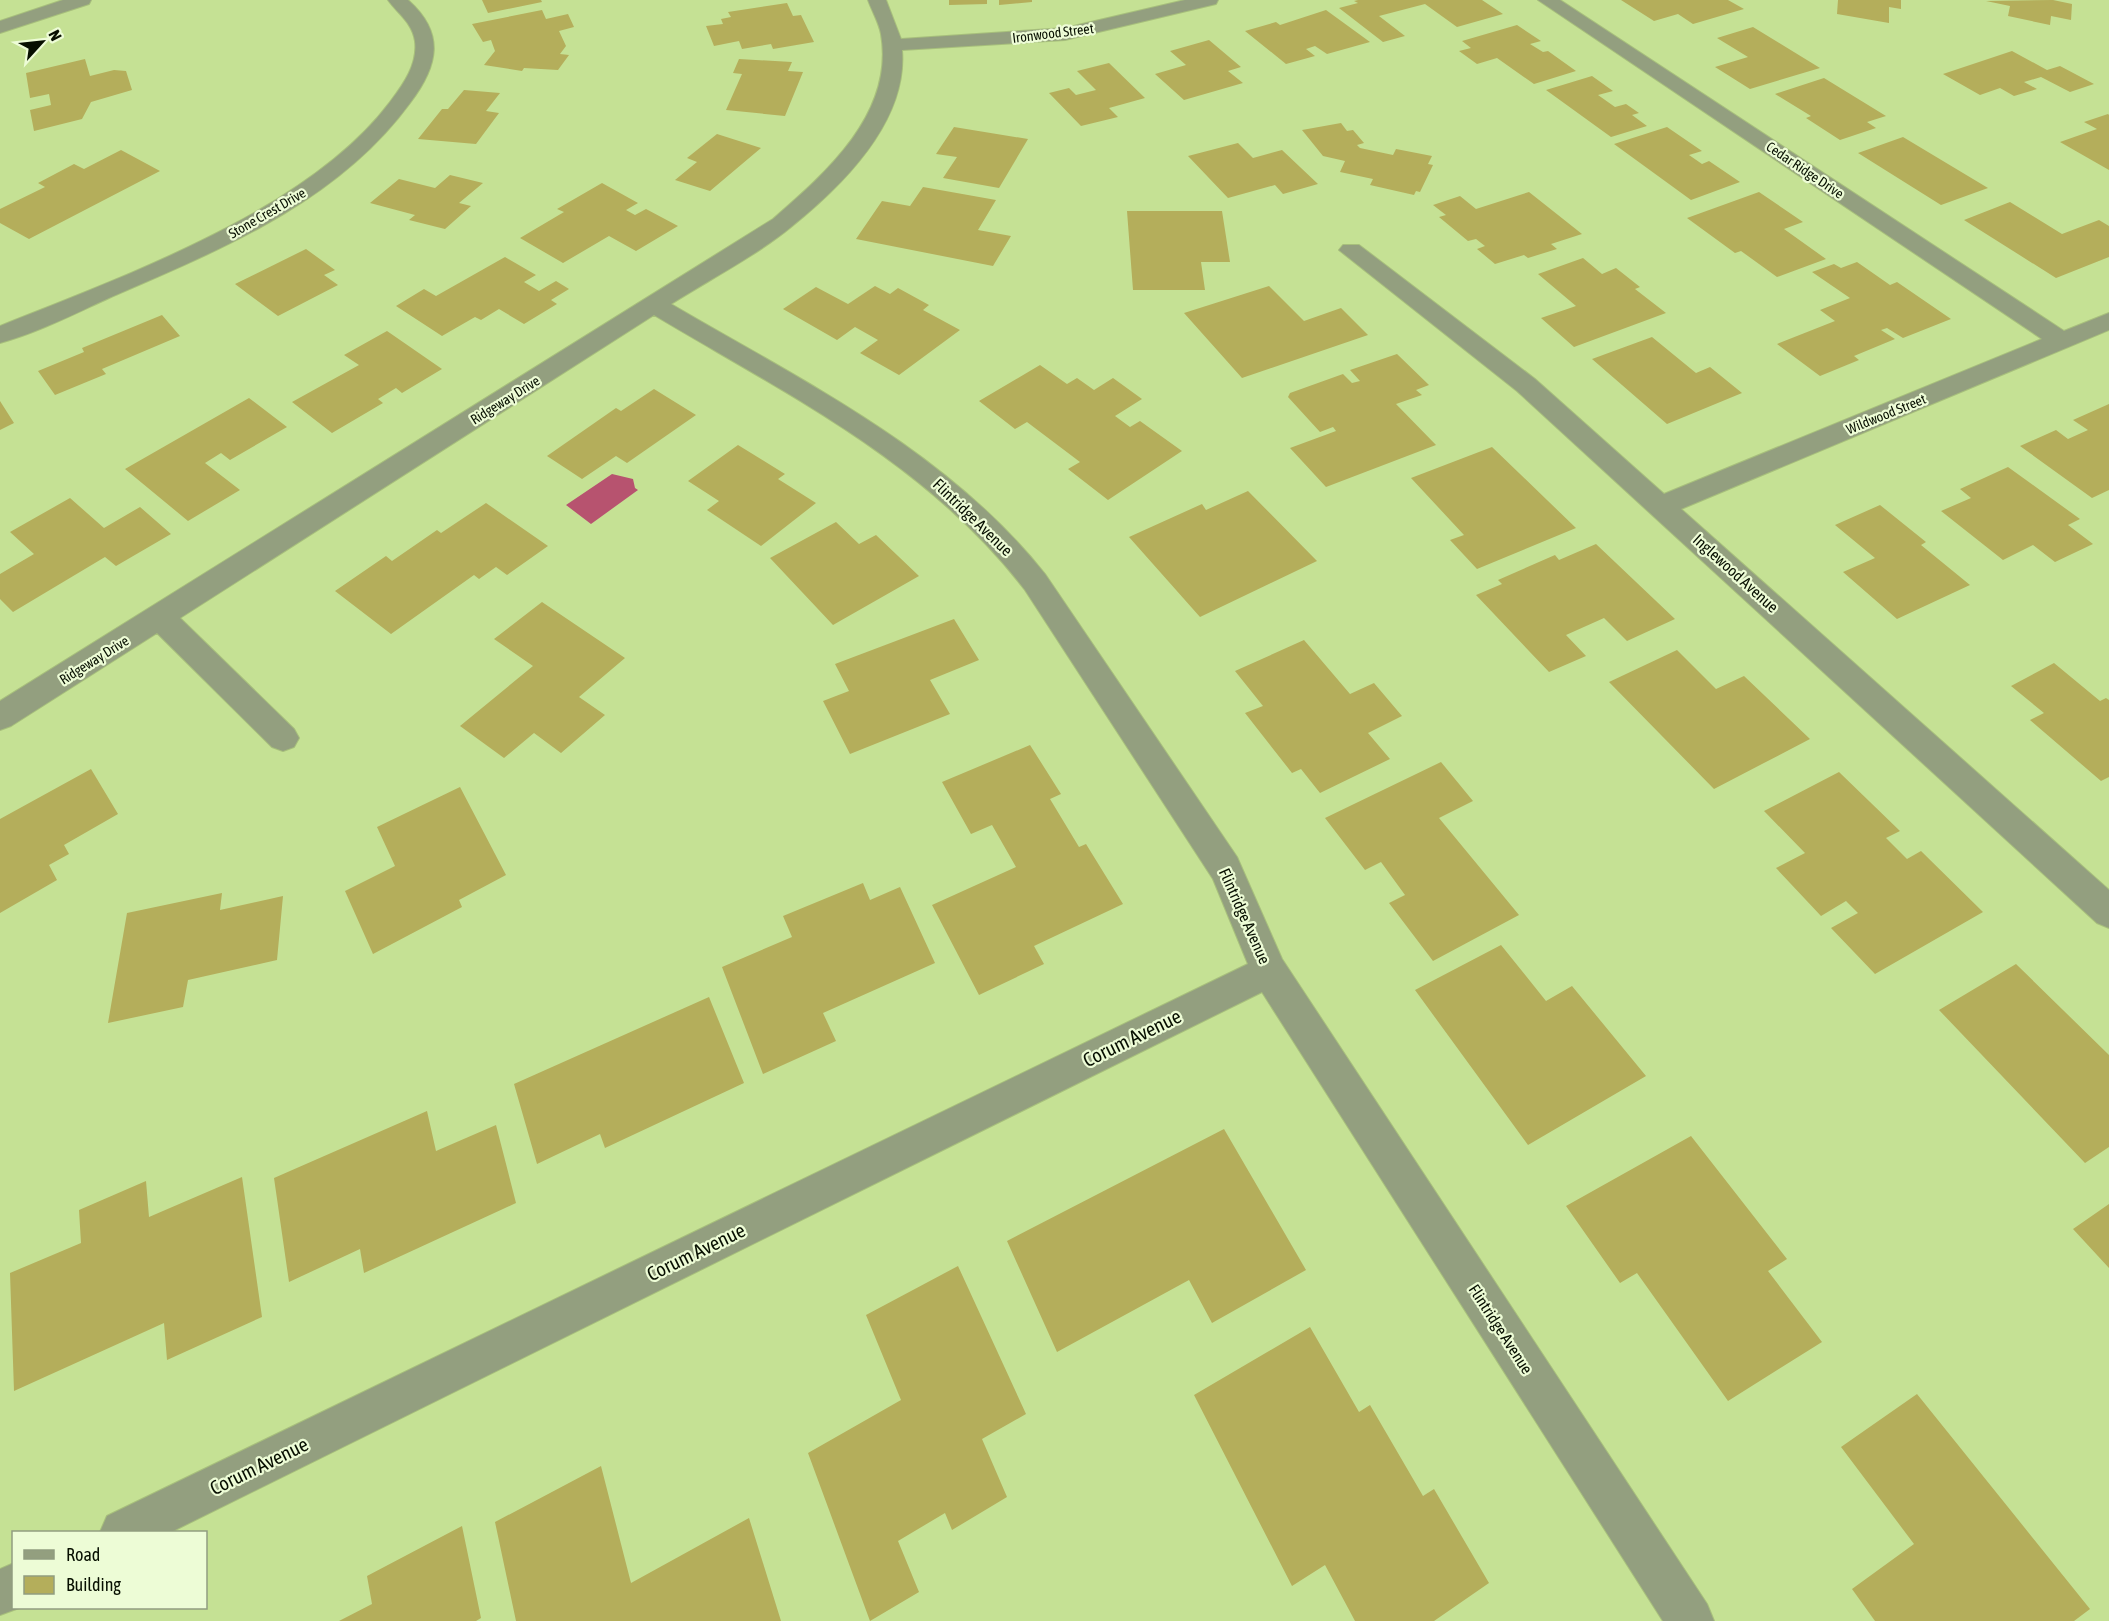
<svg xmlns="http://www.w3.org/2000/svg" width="2109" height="1621" font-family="'Asap Condensed',sans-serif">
<rect width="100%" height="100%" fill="#c5e194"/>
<path fill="#b7536f" d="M 612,474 L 633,479 L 635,488 L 638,490 L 591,524 L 566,505 Z"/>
<path fill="#b4ae5b" d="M 482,0 L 541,0 L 542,2 L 488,13 Z
M 949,0 L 987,0 L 987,4 L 949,5 Z
M 999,0 L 1032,0 L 1032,2 L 999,5 Z
M 1358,0 L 1482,0 L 1503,14 L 1457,27 L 1425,4 L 1379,16 L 1405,36 L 1383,42 L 1339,8 L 1358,3 L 1354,1 Z
M 1621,0 L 1728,0 L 1744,9 L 1693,24 L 1678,14 L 1654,21 Z
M 1838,0 L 1901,0 L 1901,9 L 1889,7 L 1889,23 L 1837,14 Z
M 2053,0 L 2072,4 L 2071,20 L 2051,16 L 2050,25 L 2008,16 L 2010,6 L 1986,1 Z
M 787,3 L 793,16 L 801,15 L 814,42 L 773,49 L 771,44 L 742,49 L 739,41 L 714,46 L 706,26 L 723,24 L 721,19 L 731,17 L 728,12 Z
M 542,10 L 546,19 L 568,14 L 574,27 L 559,31 L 566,46 L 560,54 L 569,55 L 558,70 L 524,68 L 522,71 L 484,65 L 495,51 L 491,40 L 483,42 L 472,24 Z
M 1326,10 L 1370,42 L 1327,54 L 1315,46 L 1306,49 L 1315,56 L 1286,64 L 1245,31 L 1276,22 L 1280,25 Z
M 1517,25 L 1541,41 L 1530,44 L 1543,52 L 1548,51 L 1576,71 L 1534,84 L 1497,58 L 1477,64 L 1459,51 L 1471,48 L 1462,41 Z
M 1753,27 L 1820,68 L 1750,89 L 1715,67 L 1748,57 L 1717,38 Z
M 1209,40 L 1241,67 L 1228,71 L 1243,83 L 1184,100 L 1155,74 L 1186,65 L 1170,51 Z
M 2012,51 L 2047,70 L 2060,66 L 2094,84 L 2070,92 L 2041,77 L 2024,82 L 2037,89 L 2014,96 L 2000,88 L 1980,95 L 1943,74 Z
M 85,59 L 90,76 L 114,70 L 126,71 L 132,90 L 91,102 L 82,119 L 34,131 L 30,110 L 51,105 L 49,94 L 30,98 L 26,73 Z
M 739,59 L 792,62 L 788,71 L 803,72 L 785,116 L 726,110 L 742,74 L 733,73 Z
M 1109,63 L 1145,98 L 1109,108 L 1118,117 L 1081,126 L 1049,93 L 1069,88 L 1076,95 L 1096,90 L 1077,71 Z
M 1592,76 L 1613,91 L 1598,95 L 1615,107 L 1626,104 L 1639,113 L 1632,115 L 1647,126 L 1611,137 L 1546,90 Z
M 1824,78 L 1886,116 L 1867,122 L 1876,128 L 1840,140 L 1806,118 L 1811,116 L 1775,94 Z
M 464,90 L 500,93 L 486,111 L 499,113 L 476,144 L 418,139 L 442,109 L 448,109 Z
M 2108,114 L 2109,115 L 2109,170 L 2060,142 L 2097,129 L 2084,122 Z
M 1341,123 L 1347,131 L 1353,130 L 1364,143 L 1357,145 L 1360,148 L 1393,155 L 1396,149 L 1432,156 L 1428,164 L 1433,165 L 1420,192 L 1416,191 L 1414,195 L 1370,185 L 1373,179 L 1340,172 L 1345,161 L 1323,156 L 1302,130 Z
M 954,127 L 1028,139 L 999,188 L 943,178 L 957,157 L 936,154 Z
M 1667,127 L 1702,151 L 1689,155 L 1702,164 L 1709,161 L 1740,182 L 1691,200 L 1614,144 Z
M 717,134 L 761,148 L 710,191 L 675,180 L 697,162 L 687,158 Z
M 1903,137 L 1988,188 L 1941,205 L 1858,153 Z
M 1238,143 L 1253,158 L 1282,150 L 1318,184 L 1283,194 L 1275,185 L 1228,198 L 1188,156 Z
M 121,150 L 160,171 L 29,239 L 0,223 L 0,209 L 45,187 L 38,183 L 74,164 L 84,169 Z
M 450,175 L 483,183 L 459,203 L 471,206 L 445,229 L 409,220 L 415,215 L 370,203 L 399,179 L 435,188 Z
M 602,183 L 638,203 L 626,210 L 635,215 L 646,209 L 678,226 L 636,251 L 609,236 L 563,263 L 520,238 L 564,212 L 557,209 Z
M 923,187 L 996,200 L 978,230 L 1011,236 L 993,266 L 856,239 L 882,201 L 910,206 Z
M 1529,192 L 1582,234 L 1551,244 L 1557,249 L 1528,258 L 1524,255 L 1495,264 L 1477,249 L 1485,246 L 1476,239 L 1468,241 L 1439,217 L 1446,215 L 1433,205 L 1460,196 L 1476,209 Z
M 1759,192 L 1803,222 L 1784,229 L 1826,259 L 1777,277 L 1741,251 L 1735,253 L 1687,218 Z
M 2010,202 L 2062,234 L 2099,220 L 2109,226 L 2109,257 L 2056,278 L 1964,220 Z
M 1127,211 L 1222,211 L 1230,262 L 1201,262 L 1205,290 L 1133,290 Z
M 306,249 L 335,270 L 324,275 L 338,285 L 278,316 L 235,284 Z
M 505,257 L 536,275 L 524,282 L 539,291 L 556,281 L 569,289 L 551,300 L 557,304 L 524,324 L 499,309 L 481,320 L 475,317 L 442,336 L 396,306 L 424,289 L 436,296 Z
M 1583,258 L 1602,274 L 1616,268 L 1640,287 L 1635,289 L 1666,313 L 1574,347 L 1541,318 L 1576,306 L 1538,274 Z
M 1857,262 L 1890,285 L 1897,282 L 1951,319 L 1903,338 L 1887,328 L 1881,330 L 1895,339 L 1854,356 L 1859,360 L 1820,376 L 1777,344 L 1835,321 L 1820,310 L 1850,298 L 1812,272 L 1834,264 L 1841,268 Z
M 875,286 L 890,294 L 898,288 L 929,305 L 923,310 L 960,330 L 899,375 L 860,353 L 878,340 L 855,327 L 837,340 L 783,309 L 816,287 L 848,304 Z
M 1269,286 L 1304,321 L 1341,308 L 1368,335 L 1242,378 L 1184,313 Z
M 162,315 L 180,336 L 102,369 L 106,374 L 55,395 L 38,371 L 84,352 L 82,348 Z
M 387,331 L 442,369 L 402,393 L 396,388 L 378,399 L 383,403 L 332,433 L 292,402 L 359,365 L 344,355 Z
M 1652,337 L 1696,373 L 1710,367 L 1742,393 L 1667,424 L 1592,359 Z
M 1397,354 L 1429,385 L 1416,390 L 1422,395 L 1396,404 L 1436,445 L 1326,487 L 1290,448 L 1336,431 L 1333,427 L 1320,432 L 1288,397 L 1290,393 L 1343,374 L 1352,383 L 1360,381 L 1350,370 Z
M 1040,365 L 1067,384 L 1077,378 L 1094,390 L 1113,378 L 1142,399 L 1115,416 L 1130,427 L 1140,421 L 1182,451 L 1108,500 L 1068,469 L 1080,462 L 1027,422 L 1015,429 L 979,401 Z
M 654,389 L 696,415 L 627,463 L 616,456 L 582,479 L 547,456 L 616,408 L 621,411 Z
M 249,398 L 287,427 L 230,460 L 221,453 L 205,463 L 240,490 L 188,521 L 125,469 Z
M 0,401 L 14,423 L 0,430 Z
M 2109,404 L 2109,490 L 2092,498 L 2020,446 L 2056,430 L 2068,439 L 2088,430 L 2073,420 Z
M 738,445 L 785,474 L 778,479 L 816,503 L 761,546 L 707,510 L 719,501 L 688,481 Z
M 1492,447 L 1576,528 L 1477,569 L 1450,540 L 1464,535 L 1411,478 Z
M 2008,467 L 2080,519 L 2068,525 L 2093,544 L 2055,562 L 2033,545 L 2003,560 L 1941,511 L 1971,498 L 1960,489 Z
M 1248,491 L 1317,561 L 1200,617 L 1129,537 L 1202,504 L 1206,510 Z
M 70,498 L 104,528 L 140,507 L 171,534 L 116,566 L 105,557 L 13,612 L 0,599 L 0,574 L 34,554 L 10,532 Z
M 486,503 L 548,546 L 507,575 L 496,567 L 479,579 L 474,575 L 391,634 L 335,591 L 386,556 L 392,561 L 437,530 L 441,533 Z
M 1880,505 L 1926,542 L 1921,545 L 1970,585 L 1897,619 L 1843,572 L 1875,558 L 1835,525 Z
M 836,522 L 859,544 L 876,535 L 919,576 L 833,625 L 770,558 Z
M 1596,544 L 1675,619 L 1627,641 L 1604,618 L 1566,635 L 1586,656 L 1549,672 L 1476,595 L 1502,584 L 1498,580 L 1555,555 L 1559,560 Z
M 542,602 L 625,658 L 579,697 L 605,715 L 561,753 L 534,733 L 504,758 L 460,726 L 533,666 L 494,639 Z
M 954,619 L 979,660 L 930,680 L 950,714 L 850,754 L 823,701 L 849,691 L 835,664 Z
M 1304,640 L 1350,694 L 1374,683 L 1402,716 L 1368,733 L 1390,759 L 1320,793 L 1301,769 L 1292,773 L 1245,713 L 1263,706 L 1235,671 Z
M 1677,650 L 1716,689 L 1744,676 L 1810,739 L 1714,789 L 1609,682 Z
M 2054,663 L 2100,701 L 2106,698 L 2109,700 L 2109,777 L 2101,781 L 2030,720 L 2044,713 L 2011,686 Z
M 1030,745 L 1061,794 L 1050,799 L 1079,847 L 1086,844 L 1123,904 L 1034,946 L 1044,964 L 979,995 L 932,905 L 1016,867 L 992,825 L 971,834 L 942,782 Z
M 1441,762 L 1473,801 L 1439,818 L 1519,915 L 1433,961 L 1389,903 L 1405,895 L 1381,862 L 1365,870 L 1325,818 Z
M 91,769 L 118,814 L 64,845 L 69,854 L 49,865 L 57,880 L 0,913 L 0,819 Z
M 1839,772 L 1900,831 L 1886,838 L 1907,859 L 1921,851 L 1983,912 L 1875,974 L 1831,928 L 1858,913 L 1846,901 L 1821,916 L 1776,868 L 1805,853 L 1764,811 Z
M 460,787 L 506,875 L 459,900 L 462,907 L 373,954 L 345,891 L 395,866 L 377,827 Z
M 863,883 L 870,900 L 900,887 L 935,963 L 823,1013 L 836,1041 L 763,1074 L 722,967 L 792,937 L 783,916 Z
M 222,893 L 220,910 L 283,896 L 277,960 L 188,980 L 183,1007 L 108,1023 L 127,913 Z
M 1501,945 L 1546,1001 L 1572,986 L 1646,1076 L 1528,1145 L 1415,990 Z
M 2016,964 L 2109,1055 L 2109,1147 L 2085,1163 L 1939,1010 Z
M 709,997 L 744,1083 L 605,1148 L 600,1134 L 537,1164 L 514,1084 Z
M 427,1111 L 436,1151 L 496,1125 L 516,1203 L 364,1273 L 360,1249 L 289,1282 L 274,1178 Z
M 1224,1129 L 1306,1270 L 1212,1323 L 1189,1280 L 1057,1352 L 1007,1241 Z
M 1691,1136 L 1787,1259 L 1768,1271 L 1822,1342 L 1728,1401 L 1637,1273 L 1620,1283 L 1566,1206 Z
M 242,1177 L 262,1317 L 167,1360 L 164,1323 L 14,1391 L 10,1273 L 81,1243 L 79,1210 L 146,1181 L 149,1217 Z
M 2109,1204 L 2109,1268 L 2073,1229 Z
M 958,1266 L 1026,1414 L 982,1439 L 1007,1497 L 952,1530 L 945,1513 L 898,1541 L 919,1592 L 870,1621 L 808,1453 L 901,1400 L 866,1315 Z
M 1310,1327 L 1359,1412 L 1370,1405 L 1423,1496 L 1434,1489 L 1489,1583 L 1434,1621 L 1355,1621 L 1325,1565 L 1292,1586 L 1194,1395 Z
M 1917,1394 L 2090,1609 L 2074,1621 L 1875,1621 L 1852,1589 L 1914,1544 L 1841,1447 Z
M 601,1466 L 631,1583 L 749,1518 L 781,1621 L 516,1621 L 495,1522 Z
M 462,1526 L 481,1618 L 476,1621 L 339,1621 L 372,1604 L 367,1576 Z"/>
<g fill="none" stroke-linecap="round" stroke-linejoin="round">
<g stroke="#a7bf7c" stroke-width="2">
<path id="street" d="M 63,0 L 91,0 L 89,4 L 0,33 L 0,21 Z
M 388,0 L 408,0 C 446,34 438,66 410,103 C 337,203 219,250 109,298 C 74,314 37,333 0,343 L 0,326 C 124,276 308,211 390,102 C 403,85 418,64 415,41 C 412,22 398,14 388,0 Z
M 868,0 L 886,0 L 901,39 L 1065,28 L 1185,0 L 1218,0 L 1216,4 L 1065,40 L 902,50 C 908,122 842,186 791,227 C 757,255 709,280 671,304 C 804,382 947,451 1045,574 L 1237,857 L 1282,959 L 1707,1604 L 1714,1621 L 1663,1621 L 1262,992 L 171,1532 L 100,1532 L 107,1516 L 1248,964 L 1213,879 L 1025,590 C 928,463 788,395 654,315 L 180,618 L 294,729 L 299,738 L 294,747 L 283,751 L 272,747 L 157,633 L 11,726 L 0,730 L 0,701 L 773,219 C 826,173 895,113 881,34 C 879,23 872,11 868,0 Z
M 1538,0 L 1560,0 L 2064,331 L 2109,313 L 2109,330 L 1681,509 L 2109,890 L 2109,928 L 2097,923 L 1517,391 L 1339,250 L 1343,245 L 1359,245 L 1535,379 L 1664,494 L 2042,339 Z
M 14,1563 L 14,1608 L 19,1608 L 0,1615 L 0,1569 Z"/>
</g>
<use href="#street" fill="#939f7f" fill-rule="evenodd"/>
</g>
<g text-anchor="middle" stroke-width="4.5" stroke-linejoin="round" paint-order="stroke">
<g font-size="14" fill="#070f00" stroke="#edfcd6">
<text transform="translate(1053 33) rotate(-7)" y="5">Ironwood Street</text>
<text transform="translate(1805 170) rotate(34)" y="5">Cedar Ridge Drive</text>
<text transform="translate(267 213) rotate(-30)" y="5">Stone Crest Drive</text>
<text transform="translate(505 400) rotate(-32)" y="5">Ridgeway Drive</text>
<text transform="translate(1886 414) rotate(-22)" y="5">Wildwood Street</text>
<text transform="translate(94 660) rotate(-32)" y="5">Ridgeway Drive</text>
</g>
<g font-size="16" fill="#070f00" stroke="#edfcd6">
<text transform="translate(973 517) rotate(44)" y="6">Flintridge Avenue</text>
<text transform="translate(1736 573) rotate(42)" y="6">Inglewood Avenue</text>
<text transform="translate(1245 916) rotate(66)" y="6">Flintridge Avenue</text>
<text transform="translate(1501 1329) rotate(57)" y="6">Flintridge Avenue</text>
</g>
<g font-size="20" fill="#070f00" stroke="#edfcd6">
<text transform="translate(1132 1038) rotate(-26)" y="7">Corum Avenue</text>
<text transform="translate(696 1252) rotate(-26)" y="7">Corum Avenue</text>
<text transform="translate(259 1466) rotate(-26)" y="7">Corum Avenue</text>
</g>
</g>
<rect x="12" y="1531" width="195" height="78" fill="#edfcd6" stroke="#919d80" stroke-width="1.5"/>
<rect x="24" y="1550" width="30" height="9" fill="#939f7f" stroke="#919d80" stroke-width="1.5"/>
<text x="66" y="1561" font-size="18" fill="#070f00">Road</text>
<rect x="24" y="1576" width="30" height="18" fill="#b4ae5b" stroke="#919d80" stroke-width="1.5"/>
<text x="66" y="1591" font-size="18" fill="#070f00">Building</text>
<g transform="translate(42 42) rotate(63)" stroke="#edfcd6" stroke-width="4.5" paint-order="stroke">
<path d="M0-4.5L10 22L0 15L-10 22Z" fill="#070f00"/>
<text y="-9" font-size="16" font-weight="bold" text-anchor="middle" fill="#070f00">N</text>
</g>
</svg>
